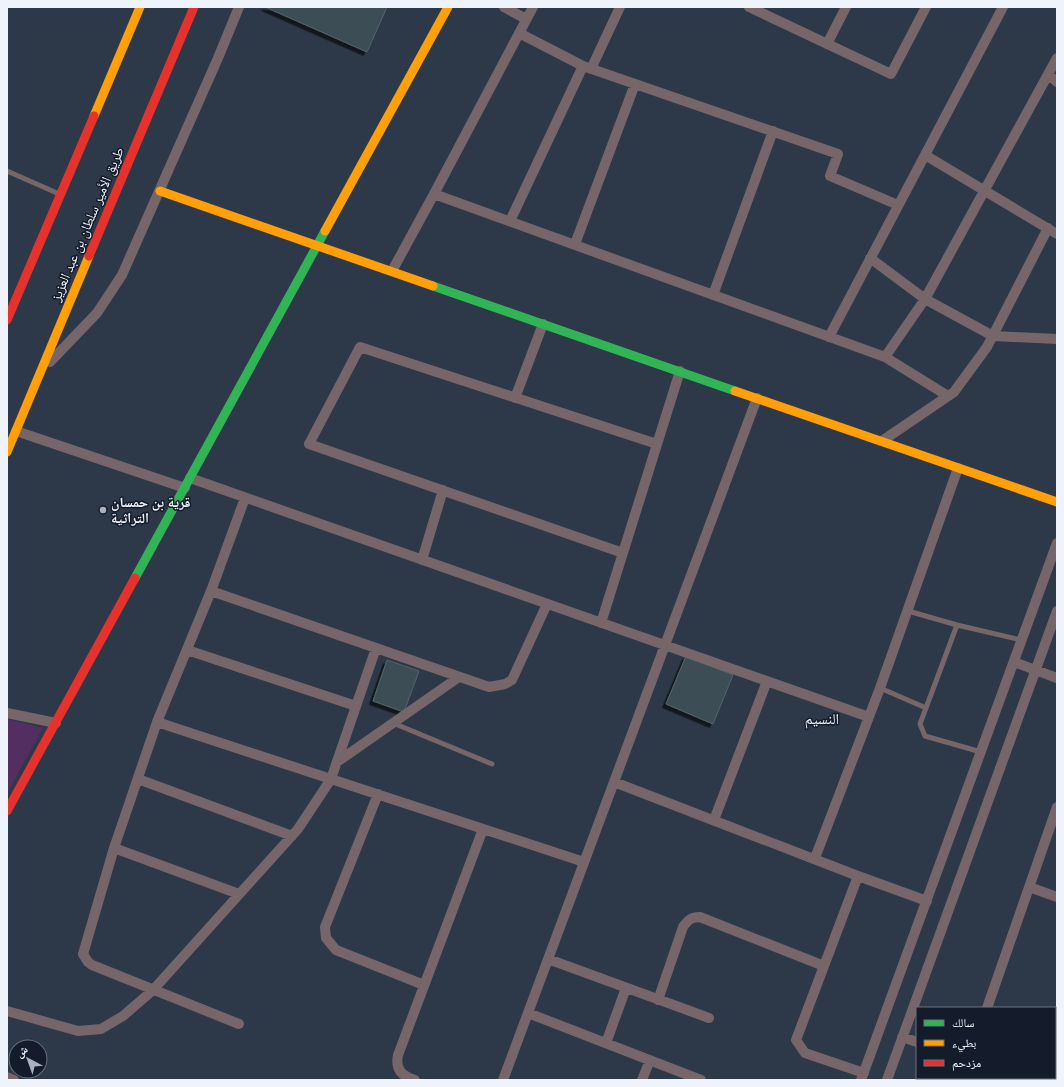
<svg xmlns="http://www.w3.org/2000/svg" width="1064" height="1087" font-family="'Noto Sans','Noto Naskh Arabic',sans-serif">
<defs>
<filter id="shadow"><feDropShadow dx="-3.5" dy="3.5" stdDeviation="0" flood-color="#0009"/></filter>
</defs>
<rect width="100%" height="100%" fill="#2d3848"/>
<path fill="#532e60" d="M 7,719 L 43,728 L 7,794 Z"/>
<path fill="#3e4e56" stroke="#53636b" filter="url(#shadow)" d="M 265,7 L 387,7 L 367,52 Z
M 686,656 L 733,675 L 713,724 L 666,704 Z
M 387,660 L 419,671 L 404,712 L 373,701 Z"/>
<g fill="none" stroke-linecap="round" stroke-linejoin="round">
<path stroke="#76666a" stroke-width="5" d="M 7,171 L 57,193
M 908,611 L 957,625 L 1021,640
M 957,625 L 920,724 L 925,736 L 981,752
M 880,688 L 926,708
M 393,723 L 492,764"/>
<path stroke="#76666a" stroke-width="10" d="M 504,7 L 526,19
M 749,7 L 891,74 L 926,7
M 519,33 L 583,66 L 838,154 L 830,176 L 898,205
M 827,44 L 846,7
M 591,69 L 620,7
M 1048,74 L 1057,82
M 925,155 L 1057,234
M 434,194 L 885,357 L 948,396
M 510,221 L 583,66
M 575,244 L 635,84
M 870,258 L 925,299 L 993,336 L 1057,339
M 392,271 L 434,194 L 533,7
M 713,295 L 773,131
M 829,337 L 1003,7
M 885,357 L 925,299 L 1057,58
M 50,362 L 97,313 L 122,275 L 218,58 L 239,7
M 515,398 L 543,324
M 16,431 L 185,488
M 882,441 L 954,392 L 987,347 L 1048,228
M 190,478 L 869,717
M 623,553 L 309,444 L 360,347 L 657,444
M 422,560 L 443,490
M 211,591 L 489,687 L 505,684 L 512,680 L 547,604
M 601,623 L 680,371
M 187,650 L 356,706
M 1014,662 L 1057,678
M 7,713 L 56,723
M 157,722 L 584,862
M 337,762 L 459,677
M 138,779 L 292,836
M 614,782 L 858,876 L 927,901
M 378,794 L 325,927 L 326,938 L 336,950 L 424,985
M 714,820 L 767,681
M 114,848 L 239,894
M 815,858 L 880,688 L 958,468
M 858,876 L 796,1040 L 805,1053 L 864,1073
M 1029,887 L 1057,897
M 548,959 L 709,1018
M 658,1000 L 683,927 C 688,920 691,917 700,917 L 824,966
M 987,1008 L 1057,807
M 7,1011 L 78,1031 L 101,1029 L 123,1016 L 153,990 L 298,829 L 331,779 L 376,648
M 528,1013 L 701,1080
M 239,1024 L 92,965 L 88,962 L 83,954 L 114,848 L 157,722 L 211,591 L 245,498
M 1055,1034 L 1057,1034
M 902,1037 L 917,1042
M 606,1043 L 626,988
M 7,1077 L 14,1080
M 968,1078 L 974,1080
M 415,1080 C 402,1076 395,1070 398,1055 L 483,829
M 503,1080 L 757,398
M 642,1080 L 650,1060
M 861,1080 L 1057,543
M 887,1080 L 1057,611"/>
<path stroke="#30b455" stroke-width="9" d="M 433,286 L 735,391
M 135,578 L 325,231"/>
<path stroke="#ff9f0a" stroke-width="9" d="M 94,116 L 140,7
M 160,191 L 433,286
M 325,231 L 448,7
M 735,391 L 1057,502
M 7,452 L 89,256"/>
<path stroke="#e5322d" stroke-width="9" d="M 89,256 L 194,7
M 7,320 L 94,116
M 7,811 L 135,578"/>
</g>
<circle fill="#abb2bd" stroke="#141c2b" stroke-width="1.5" cx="103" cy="510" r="4"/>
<g text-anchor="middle" stroke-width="3" stroke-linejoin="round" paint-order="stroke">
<g font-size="14" fill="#eff4fc" stroke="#141c2b">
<text transform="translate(87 224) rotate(-67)" y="5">طريق الأمير سلطان بن عبد العزيز</text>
</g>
<g font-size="14" font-weight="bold" fill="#eff4fc" stroke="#141c2b" text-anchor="start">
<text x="111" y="507">قرية بن حمسان<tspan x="111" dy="16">التراثية</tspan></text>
</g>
<g font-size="15" fill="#eff4fc" stroke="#141c2b">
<text x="822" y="724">النسيم</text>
</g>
</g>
<rect width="1064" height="1087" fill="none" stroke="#eff4fc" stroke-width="16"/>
<rect x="916" y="1007" width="140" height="72" fill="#141c2b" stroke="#6c727f"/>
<rect x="924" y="1020" width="20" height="6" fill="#30b455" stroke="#6c727f"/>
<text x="952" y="1027" font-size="12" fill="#eff4fc">سالك</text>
<rect x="924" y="1040" width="20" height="6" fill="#ff9f0a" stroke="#6c727f"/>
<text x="952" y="1047" font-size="12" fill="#eff4fc">بطيء</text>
<rect x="924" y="1060" width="20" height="6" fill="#e5322d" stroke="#6c727f"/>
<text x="952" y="1067" font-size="12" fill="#eff4fc">مزدحم</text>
<g transform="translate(28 1059) rotate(319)"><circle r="19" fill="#141c2b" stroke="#6c727f"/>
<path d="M0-3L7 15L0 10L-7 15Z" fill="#abb2bd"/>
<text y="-6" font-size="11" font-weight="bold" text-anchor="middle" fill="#eff4fc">ش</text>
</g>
</svg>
